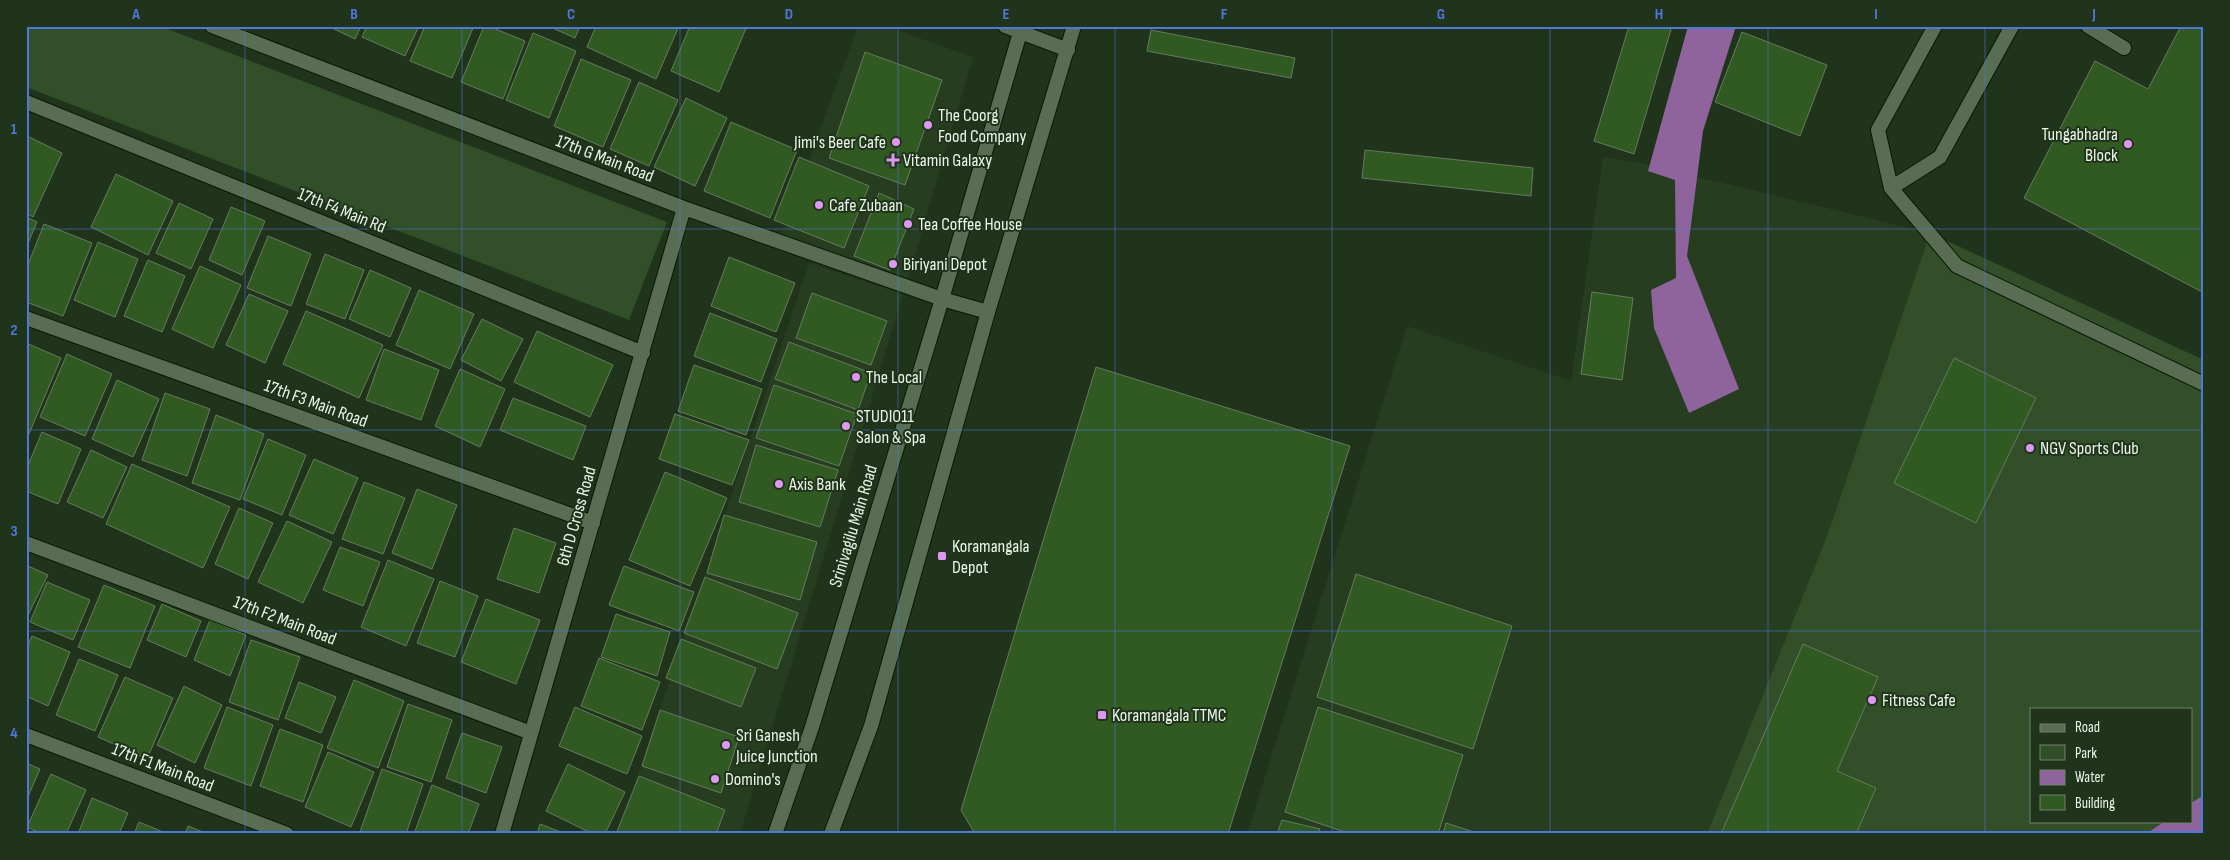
<svg xmlns="http://www.w3.org/2000/svg" width="2230" height="860" font-family="'Sofia Sans Condensed',sans-serif">
<rect width="100%" height="100%" fill="#20331b"/>
<path fill="#273d1f" d="M 858,26 L 885,26 L 973,57 L 906,286 L 780,239 Z
M 1603,157 L 1636,162 L 1930,233 L 1827,536 L 1707,834 L 1247,834 L 1407,326 L 1571,381 Z
M 809,263 L 903,294 L 740,834 L 618,834 Z"/>
<path fill="#324f29" d="M 26,26 L 160,26 L 667,222 L 629,320 L 26,87 Z
M 1930,233 L 2204,360 L 2204,795 L 2191,803 L 2191,709 L 2031,709 L 2031,821 L 2165,821 L 2146,834 L 1707,834 L 1827,536 Z"/>
<path fill="#8f649c" d="M 1688,26 L 1736,26 L 1703,131 L 1687,256 L 1739,389 L 1689,413 L 1654,328 L 1651,290 L 1676,278 L 1675,180 L 1648,171 Z
M 2204,795 L 2204,834 L 2146,834 L 2165,821 L 2191,821 L 2191,803 Z"/>
<path fill="#305a22" stroke="#667b5f" d="M 328,26 L 361,26 L 355,39 Z
M 367,26 L 419,26 L 405,56 L 362,37 Z
M 425,26 L 469,26 L 473,28 L 452,78 L 410,61 Z
M 484,26 L 488,26 L 525,41 L 503,99 L 461,82 Z
M 548,26 L 580,26 L 575,38 Z
M 596,26 L 679,26 L 656,79 L 587,47 Z
M 690,26 L 747,26 L 719,92 L 671,71 Z
M 1629,26 L 1672,26 L 1634,154 L 1594,141 Z
M 2181,26 L 2204,26 L 2204,293 L 2024,198 L 2095,61 L 2148,89 Z
M 1151,30 L 1295,58 L 1291,78 L 1147,51 Z
M 1742,32 L 1827,65 L 1800,136 L 1715,102 Z
M 533,33 L 576,51 L 549,118 L 506,100 Z
M 865,52 L 942,80 L 905,185 L 829,158 Z
M 581,59 L 631,80 L 603,147 L 554,126 Z
M 639,82 L 678,100 L 649,166 L 610,149 Z
M 686,98 L 727,118 L 695,186 L 654,167 Z
M 731,122 L 797,150 L 770,218 L 704,191 Z
M 27,136 L 62,153 L 33,217 L 26,213 Z
M 1365,150 L 1533,168 L 1531,196 L 1362,178 Z
M 799,157 L 869,186 L 844,248 L 774,220 Z
M 116,174 L 173,201 L 148,255 L 91,227 Z
M 879,193 L 914,209 L 890,270 L 854,256 Z
M 179,203 L 213,219 L 191,269 L 156,253 Z
M 231,207 L 265,221 L 242,275 L 209,260 Z
M 26,217 L 37,222 L 26,248 Z
M 44,224 L 92,243 L 63,316 L 26,302 L 26,270 Z
M 268,236 L 311,254 L 291,306 L 247,288 Z
M 98,242 L 138,259 L 115,317 L 74,300 Z
M 325,254 L 364,270 L 345,319 L 306,304 Z
M 729,257 L 795,283 L 776,332 L 711,306 Z
M 148,260 L 185,276 L 162,332 L 124,316 Z
M 200,266 L 241,285 L 213,348 L 172,329 Z
M 370,270 L 411,288 L 390,337 L 349,319 Z
M 419,290 L 474,314 L 450,369 L 396,345 Z
M 1592,292 L 1633,298 L 1622,380 L 1581,374 Z
M 812,293 L 887,321 L 871,365 L 796,338 Z
M 249,294 L 288,311 L 265,363 L 226,345 Z
M 306,311 L 383,345 L 359,398 L 283,364 Z
M 710,313 L 777,339 L 761,382 L 694,356 Z
M 482,319 L 523,339 L 501,381 L 461,360 Z
M 537,331 L 613,365 L 590,417 L 514,382 Z
M 789,342 L 871,373 L 858,410 L 775,379 Z
M 26,343 L 61,358 L 28,436 L 26,435 Z
M 384,349 L 439,370 L 421,420 L 366,400 Z
M 67,354 L 112,374 L 85,436 L 40,417 Z
M 1954,358 L 2036,398 L 1976,523 L 1894,483 Z
M 694,365 L 762,389 L 746,435 L 678,411 Z
M 1096,367 L 1350,446 L 1228,834 L 975,834 L 961,810 Z
M 460,369 L 505,389 L 480,447 L 435,426 Z
M 117,380 L 159,399 L 133,457 L 92,439 Z
M 774,385 L 857,414 L 839,466 L 756,438 Z
M 165,393 L 210,409 L 187,476 L 142,460 Z
M 513,398 L 586,426 L 573,460 L 500,430 Z
M 675,414 L 749,440 L 732,485 L 659,459 Z
M 216,415 L 264,434 L 240,500 L 192,483 Z
M 42,432 L 81,449 L 58,504 L 26,491 L 26,470 Z
M 268,439 L 306,455 L 282,515 L 243,499 Z
M 756,445 L 838,470 L 820,527 L 739,502 Z
M 91,450 L 127,467 L 103,518 L 67,502 Z
M 314,459 L 358,478 L 333,534 L 289,515 Z
M 132,464 L 230,507 L 203,568 L 106,524 Z
M 665,472 L 727,498 L 690,586 L 629,560 Z
M 364,482 L 405,498 L 383,554 L 342,539 Z
M 417,489 L 457,505 L 432,569 L 392,553 Z
M 239,508 L 273,523 L 248,579 L 215,564 Z
M 724,515 L 817,542 L 800,600 L 707,573 Z
M 287,521 L 332,542 L 303,603 L 258,582 Z
M 514,528 L 556,543 L 539,593 L 497,579 Z
M 340,547 L 380,562 L 363,606 L 323,590 Z
M 388,560 L 434,579 L 406,646 L 361,627 Z
M 26,565 L 48,575 L 26,619 Z
M 624,566 L 694,592 L 679,631 L 609,605 Z
M 1356,574 L 1512,626 L 1473,749 L 1317,697 Z
M 705,577 L 798,613 L 777,669 L 684,633 Z
M 440,581 L 478,596 L 455,657 L 417,643 Z
M 47,582 L 90,600 L 73,640 L 30,622 Z
M 104,585 L 155,606 L 130,668 L 78,647 Z
M 486,599 L 540,620 L 516,684 L 461,662 Z
M 162,604 L 201,621 L 186,657 L 147,640 Z
M 616,614 L 670,632 L 657,676 L 601,657 Z
M 210,620 L 246,635 L 230,676 L 194,660 Z
M 32,636 L 70,652 L 48,706 L 26,696 L 26,650 Z
M 681,639 L 756,668 L 741,707 L 666,678 Z
M 251,640 L 300,657 L 278,720 L 229,702 Z
M 1803,644 L 1878,677 L 1837,771 L 1876,788 L 1856,834 L 1721,834 Z
M 599,658 L 660,682 L 642,730 L 581,706 Z
M 79,659 L 118,675 L 95,731 L 56,715 Z
M 125,677 L 173,698 L 147,759 L 98,737 Z
M 354,680 L 404,701 L 378,768 L 327,748 Z
M 299,682 L 336,697 L 321,733 L 285,718 Z
M 184,686 L 222,705 L 195,763 L 157,745 Z
M 408,704 L 452,720 L 431,782 L 387,767 Z
M 227,707 L 273,725 L 251,786 L 204,768 Z
M 575,707 L 642,736 L 627,774 L 559,746 Z
M 1318,707 L 1463,755 L 1438,834 L 1351,834 L 1285,812 Z
M 660,710 L 739,737 L 721,793 L 642,766 Z
M 280,729 L 323,745 L 303,802 L 260,786 Z
M 462,733 L 502,747 L 486,793 L 446,778 Z
M 328,752 L 374,772 L 351,827 L 305,807 Z
M 26,763 L 40,769 L 26,801 Z
M 568,764 L 625,792 L 605,834 L 593,834 L 546,811 Z
M 382,769 L 423,784 L 406,834 L 365,834 L 360,832 Z
M 51,774 L 86,790 L 66,834 L 42,834 L 27,827 Z
M 639,776 L 725,810 L 716,834 L 616,834 Z
M 432,785 L 479,804 L 468,834 L 414,834 Z
M 92,798 L 128,813 L 119,834 L 78,834 Z
M 1282,820 L 1320,829 L 1318,834 L 1277,834 Z
M 139,822 L 168,834 L 134,834 Z
M 1446,823 L 1480,834 L 1443,834 Z
M 540,824 L 566,834 L 537,834 Z
M 188,826 L 208,834 L 185,834 Z"/>
<g fill="none" stroke-linecap="round" stroke-linejoin="round">
<g stroke="#091a04" stroke-width="16">
<path id="minor" d="M 212,26 L 684,208 L 942,299 L 988,312
M 1935,26 L 1878,130 L 1891,188 L 1957,266 L 2204,384
M 2088,26 L 2124,48
M 26,102 L 643,353
M 1891,188 L 1940,157 L 2012,26
M 26,318 L 593,523
M 26,543 L 531,733
M 26,735 L 287,834
M 502,834 L 684,208"/>
</g>
<g stroke="#091a04" stroke-width="16">
<path id="tertiary" d="M 1005,26 L 1068,50"/>
</g>
<g stroke="#091a04" stroke-width="16">
<path id="secondary" d="M 775,834 L 812,727 L 942,299 L 1022,26
M 831,834 L 871,726 L 988,312 L 1074,26"/>
</g>
<use href="#minor" stroke="#586d52" stroke-width="14"/>
<use href="#tertiary" stroke="#586d52" stroke-width="14"/>
<use href="#secondary" stroke="#586d52" stroke-width="14"/>
</g>
<path fill="none" stroke="#5078dc" stroke-width="1" stroke-opacity="0.55" d="M 245,26 L 245,834M 462,26 L 462,834M 680,26 L 680,834M 898,26 L 898,834M 1115,26 L 1115,834M 1332,26 L 1332,834M 1550,26 L 1550,834M 1768,26 L 1768,834M 1985,26 L 1985,834M 26,229 L 2204,229M 26,430 L 2204,430M 26,631 L 2204,631"/>
<g fill="#de98f3" stroke="#20331b" stroke-width="2">
<circle cx="928" cy="125" r="5"/>
<circle cx="896" cy="142" r="5"/>
<circle cx="2128" cy="144" r="5"/>
<path d="M890.5 152.5h5v5h5v5h-5v5h-5v-5h-5v-5h5z"/>
<circle cx="819" cy="205" r="5"/>
<circle cx="908" cy="224" r="5"/>
<circle cx="893" cy="264" r="5"/>
<circle cx="856" cy="377" r="5"/>
<circle cx="846" cy="426" r="5"/>
<circle cx="2030" cy="448" r="5"/>
<circle cx="779" cy="484" r="5"/>
<rect x="937" y="551" width="10" height="10" rx="2.5"/>
<circle cx="1872" cy="700" r="5"/>
<rect x="1097" y="710" width="10" height="10" rx="2.5"/>
<circle cx="726" cy="745" r="5"/>
<circle cx="715" cy="779" r="5"/>
</g>
<g text-anchor="middle" stroke-width="4" stroke-linejoin="round" paint-order="stroke">
<g font-size="18" fill="#eaf6e7" stroke="#20331b" text-anchor="start">
<text x="938" y="121">The Coorg<tspan x="938" dy="21">Food Company</tspan></text>
<text x="2118" y="140" text-anchor="end">Tungabhadra<tspan x="2118" dy="21">Block</tspan></text>
<text x="886" y="148" text-anchor="end">Jimi's Beer Cafe</text>
<text x="903" y="166">Vitamin Galaxy</text>
<text x="829" y="211">Cafe Zubaan</text>
<text x="918" y="230">Tea Coffee House</text>
<text x="903" y="270">Biriyani Depot</text>
<text x="866" y="383">The Local</text>
<text x="856" y="422">STUDIO11<tspan x="856" dy="21">Salon &amp; Spa</tspan></text>
<text x="2040" y="454">NGV Sports Club</text>
<text x="789" y="490">Axis Bank</text>
<text x="952" y="552">Koramangala<tspan x="952" dy="21">Depot</tspan></text>
<text x="1882" y="706">Fitness Cafe</text>
<text x="1112" y="721">Koramangala TTMC</text>
<text x="736" y="741">Sri Ganesh<tspan x="736" dy="21">Juice Junction</tspan></text>
<text x="725" y="785">Domino's</text>
</g>
<g font-size="18" fill="#eaf6e7" stroke="#20331b">
<text transform="translate(605 158) rotate(21)" y="6">17th G Main Road</text>
<text transform="translate(342 210) rotate(22)" y="6">17th F4 Main Rd</text>
<text transform="translate(316 403) rotate(20)" y="6">17th F3 Main Road</text>
<text transform="translate(576 516) rotate(-74)" y="6">6th D Cross Road</text>
<text transform="translate(853 526) rotate(-73)" y="6">Srinivagilu Main Road</text>
<text transform="translate(285 620) rotate(21)" y="6">17th F2 Main Road</text>
<text transform="translate(163 767) rotate(21)" y="6">17th F1 Main Road</text>
</g>
</g>
<rect width="2230" height="860" fill="none" stroke="#20331b" stroke-width="55"/>
<rect x="2030" y="708" width="162" height="115" fill="#20331b" stroke="#71816d"/>
<rect x="2040" y="724" width="25" height="8" fill="#586d52" stroke="#71816d"/>
<text x="2075" y="732" font-size="15" fill="#eaf6e7">Road</text>
<rect x="2040" y="745" width="25" height="15" fill="#324f29" stroke="#71816d"/>
<text x="2075" y="758" font-size="15" fill="#eaf6e7">Park</text>
<rect x="2040" y="770" width="25" height="15" fill="#8f649c" stroke="#71816d"/>
<text x="2075" y="782" font-size="15" fill="#eaf6e7">Water</text>
<rect x="2040" y="795" width="25" height="15" fill="#305a22" stroke="#71816d"/>
<text x="2075" y="808" font-size="15" fill="#eaf6e7">Building</text>
<rect x="28" y="28" width="2174" height="804" fill="none" stroke="#5078dc" stroke-width="2"/>
<g font-size="16" text-anchor="middle" font-weight="bold" fill="#5078dc">
<text x="136" y="19">A</text>
<text x="354" y="19">B</text>
<text x="571" y="19">C</text>
<text x="789" y="19">D</text>
<text x="1006" y="19">E</text>
<text x="1224" y="19">F</text>
<text x="1441" y="19">G</text>
<text x="1659" y="19">H</text>
<text x="1876" y="19">I</text>
<text x="2094" y="19">J</text>
<text x="14" y="134">1</text>
<text x="14" y="335">2</text>
<text x="14" y="536">3</text>
<text x="14" y="738">4</text>
</g>
</svg>
